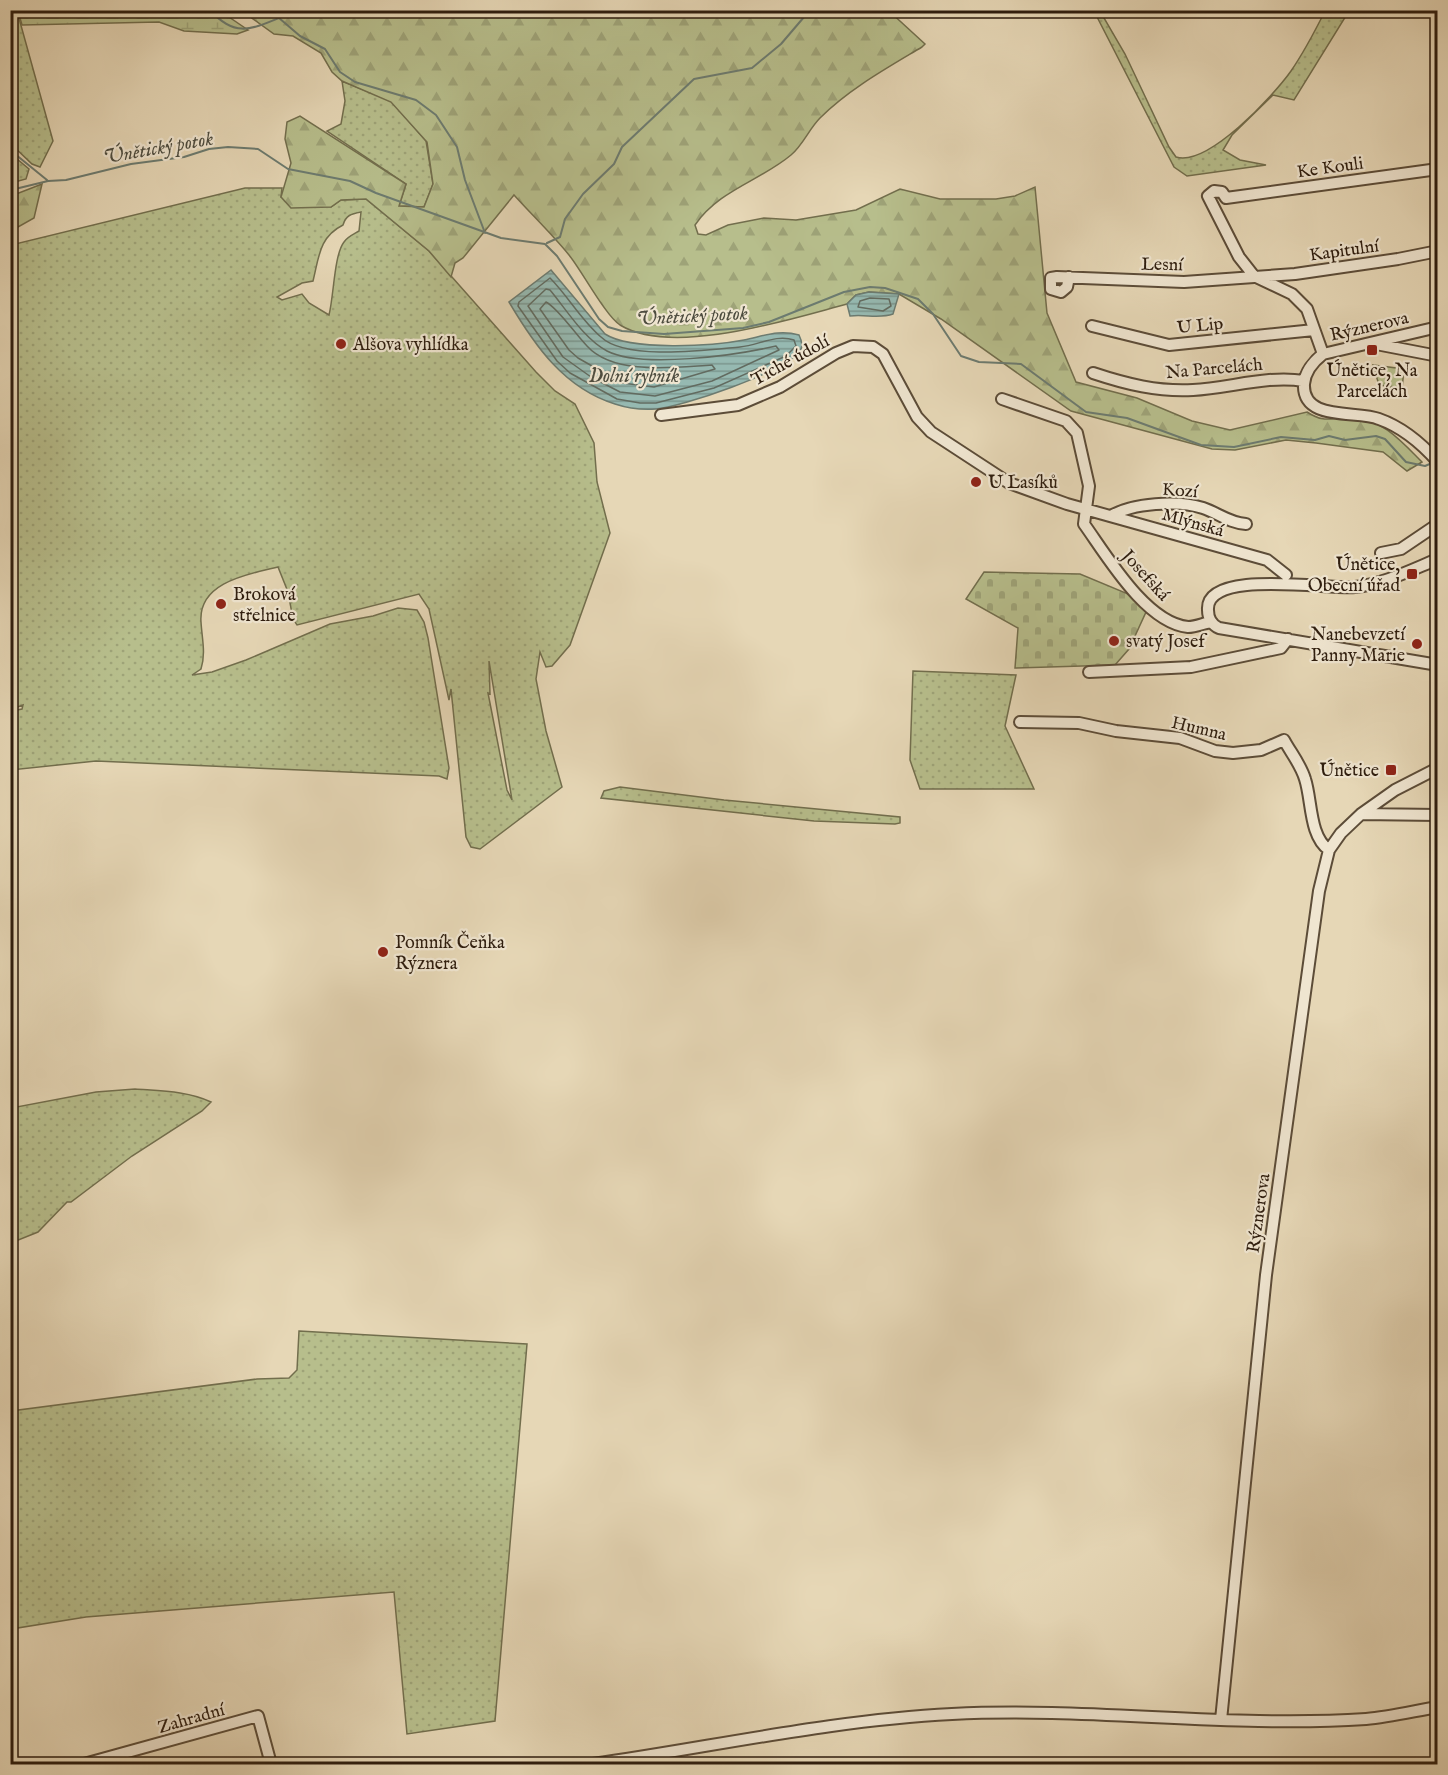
<svg xmlns="http://www.w3.org/2000/svg" width="1448" height="1775" font-family="'IM FELL English',serif">
<defs>
<pattern id="grass-dots" width="8" height="8" patternUnits="userSpaceOnUse" patternTransform="scale(1.5)"><rect width="8" height="8" fill="#b7be8c"/><path d="M2 2h.1M6 6h.1" fill="none" stroke="#9ea378" stroke-width="1.8" stroke-linecap="round"/></pattern>
<pattern id="forest-firs" width="22" height="20" patternUnits="userSpaceOnUse" patternTransform="scale(1.5)"><rect width="22" height="20" fill="#b7be8c"/><path d="M5 1l3.5 6h-7zM16 11l3.5 6h-7z" fill="#9ea378"/></pattern>
<pattern id="wetland-marsh" width="20" height="14" patternUnits="userSpaceOnUse" patternTransform="scale(1.5)"><rect width="20" height="14" fill="#b7be8c"/><path d="M1 5h8M5 5V1M11 12h8M15 12V8" fill="none" stroke="#9ea378"/></pattern>
<pattern id="cemetery-stones" width="16" height="16" patternUnits="userSpaceOnUse" patternTransform="scale(1.5)"><rect width="16" height="16" fill="#b7be8c"/><path d="M2 7V4a2 2 0 0 1 4 0v3zM10 15v-3a2 2 0 0 1 4 0v3z" fill="#9ea378"/></pattern>
<pattern id="park-crowns" width="20" height="18" patternUnits="userSpaceOnUse" patternTransform="scale(1.5)"><rect width="20" height="18" fill="#b7be8c"/><path d="M2 6a3 3 0 1 1 6 0M12 15a3 3 0 1 1 6 0" fill="none" stroke="#9ea378"/></pattern>
<pattern id="water-rules" width="6" height="5" patternUnits="userSpaceOnUse" patternTransform="scale(1.5)"><rect width="6" height="5" fill="#96b9b1"/><path d="M0 2.5h6" fill="none" stroke="#7b968e"/></pattern>
</defs>
<rect width="100%" height="100%" fill="#e6d7b6"/>
<filter id="stains"><feTurbulence type="fractalNoise" baseFrequency=".00333" numOctaves="4"/><feColorMatrix values="0 0 0 0 .2 0 0 0 0 .09 0 0 0 0 .02 0 0 0 .5 -.17"/></filter>
<radialGradient id="worn" r=".72"><stop offset=".6" stop-color="#630" stop-opacity="0"/><stop offset="1" stop-color="#630" stop-opacity=".3"/></radialGradient>
<path fill="url(#grass-dots)" stroke="#726e4d" stroke-width="1.5" fill-rule="evenodd" d="M 10,11 L 17,11 L 53,141 L 40,167 L 32,164 L 11,144 Z
M 1094,11 L 1100,11 L 1125,54 L 1169,147 L 1176,157 C 1208,167 1274,95 1291,71 C 1304,52 1315,31 1325,11 L 1349,11 L 1294,100 L 1273,95 L 1232,135 L 1223,150 L 1240,160 L 1266,165 L 1187,176 L 1174,167 Z
M 342,81 L 391,101 L 426,141 L 433,184 L 424,207 L 399,206 L 406,184 L 327,131 L 341,124 L 345,101 Z
M 11,154 L 29,169 L 26,179 L 11,183 Z
M 245,188 L 282,188 L 281,197 L 331,207 L 341,200 L 366,199 L 429,251 L 536,372 L 555,391 L 575,404 L 594,443 L 597,482 L 610,533 L 570,645 L 552,666 L 546,667 L 540,652 L 536,679 L 546,731 L 562,787 L 480,849 L 471,847 L 466,837 L 451,689 L 449,700 L 429,609 L 419,594 L 297,625 L 293,619 L 288,592 L 278,567 C 249,574 198,582 201,622 C 202,639 206,653 201,669 L 192,675 L 212,672 L 246,660 L 330,624 L 373,616 L 398,608 L 417,610 L 424,622 L 428,638 L 449,768 L 447,779 L 439,776 L 96,761 L 11,770 L 11,711 L 22,709 L 23,705 L 15,708 L 11,693 L 11,245 ZM 361,212 L 359,231 C 354,234 347,237 344,242 C 334,255 334,295 329,315 L 309,303 L 302,294 L 282,300 L 277,297 L 302,283 L 313,281 C 319,257 319,237 343,225 C 346,215 351,214 361,212 ZM 489,661 L 512,800 L 507,790 L 488,693 L 490,694 Z
M 913,671 L 1016,675 L 1005,726 L 1034,789 L 920,789 L 910,760 Z
M 620,787 L 724,800 L 900,817 L 900,823 L 895,824 L 814,821 L 601,798 L 604,791 Z
M 135,1089 C 161,1091 188,1091 211,1102 L 202,1111 L 132,1156 L 71,1202 L 67,1202 L 38,1232 L 11,1243 L 11,1108 L 96,1092 Z
M 299,1331 L 527,1344 L 495,1721 L 407,1734 L 394,1592 L 86,1617 L 11,1629 L 11,1411 L 257,1379 L 289,1378 L 297,1370 Z"/>
<path fill="url(#forest-firs)" stroke="#726e4d" stroke-width="1.5" d="M 242,11 L 889,11 L 925,44 L 922,47 C 887,68 849,89 820,118 C 809,129 803,145 791,155 C 760,181 719,190 695,225 L 698,234 L 706,235 L 728,225 L 764,218 L 796,220 L 856,210 L 900,189 L 940,199 L 996,199 L 1015,196 L 1035,187 L 1047,313 L 1076,382 L 1137,398 L 1192,421 L 1230,430 L 1307,412 C 1327,425 1332,416 1352,417 C 1383,419 1402,442 1422,462 L 1407,471 L 1383,452 L 1316,443 L 1286,440 L 1235,450 L 1212,449 L 1071,411 L 941,319 L 899,294 L 869,292 L 856,295 L 847,304 C 790,319 673,357 620,325 C 605,315 582,271 569,255 C 552,234 532,215 514,195 L 463,258 L 455,263 L 451,277 L 429,251 L 366,199 L 341,200 L 331,207 L 291,208 L 281,197 L 291,163 L 285,139 L 287,122 L 300,116 L 406,184 L 399,206 L 424,207 L 433,184 L 427,142 L 391,102 L 342,81 L 332,72 L 321,53 L 293,36 L 274,34 Z
M 42,184 L 34,218 L 11,231 L 11,196 Z"/>
<path fill="url(#wetland-marsh)" stroke="#726e4d" stroke-width="1.5" d="M 18,11 L 220,11 L 248,30 L 237,34 L 184,31 L 159,22 L 22,25 Z"/>
<path fill="url(#cemetery-stones)" stroke="#726e4d" stroke-width="1.5" d="M 984,572 L 1080,574 L 1133,596 L 1146,612 L 1129,649 L 1115,665 L 1015,668 L 1018,628 L 966,599 Z"/>
<path fill="url(#park-crowns)" stroke="#726e4d" stroke-width="1.5" d="M 1373,365 L 1404,369 L 1402,389 L 1379,385 Z"/>
<path fill="url(#water-rules)" stroke="#6c7b70" stroke-width="1.5" d="M 551,270 L 605,334 C 631,351 713,346 744,340 C 764,336 779,329 799,335 C 802,341 804,347 799,352 C 784,372 682,407 656,409 C 643,410 627,408 615,404 C 564,388 535,346 509,302 Z
M 869,292 L 899,294 L 893,314 C 879,319 865,314 850,316 L 847,304 L 856,295 Z"/>
<g fill="none" stroke-linecap="round" stroke-linejoin="round">
<path stroke="#626b60" stroke-width="1.5" d="M 550,278 C 568,296 581,320 601,337 C 626,361 707,350 740,347 C 759,345 776,334 794,340 L 796,346 L 786,356 L 714,388 L 656,403 L 640,403 L 617,399 L 570,373 L 557,361 L 518,306 L 519,302 Z
M 546,289 L 550,290 C 566,309 584,339 607,351 C 642,369 737,355 776,346 L 779,350 L 712,381 L 655,396 L 620,392 L 591,377 L 563,357 L 528,306 Z
M 870,298 L 889,299 L 891,306 L 883,311 L 858,307 L 860,301 Z
M 546,302 C 558,308 576,335 587,346 C 614,376 676,367 712,365 L 715,369 L 654,387 L 622,383 L 578,358 L 569,350 L 540,309 Z"/>
<path stroke="#6c7b70" stroke-width="2" d="M 210,10 C 234,37 250,30 279,18 L 300,36 L 325,49 L 340,72 L 355,82 L 416,100 L 436,115 L 457,147 L 465,180 L 485,233
M 10,150 L 47,180
M 10,192 L 15,189 L 48,181 L 66,180 L 131,164 L 184,157 L 209,149 L 228,147 L 258,149 L 288,169 L 350,181 L 376,193 L 501,238 L 545,244 L 557,256 L 599,319 L 608,327 L 622,331 L 664,334 L 743,328 L 769,322 L 844,292 L 870,287 L 885,288 L 918,299 L 933,314 L 961,356 L 979,362 L 1021,364 L 1086,412 L 1127,418 L 1201,445 L 1234,447 L 1281,437 L 1315,440 L 1329,436 L 1345,440 L 1376,436 L 1385,439 L 1406,462 L 1425,466 L 1432,463
M 547,243 L 560,237 L 565,219 L 583,194 L 614,164 L 622,147 L 694,79 L 752,68 L 781,44 L 810,10"/>
<g stroke="#5c4c38" stroke-width="14">
<path id="minor" d="M 1069,277 L 1067,287 L 1061,292 L 1051,289 L 1051,278 L 1057,277 L 1184,282 L 1295,274 L 1398,259 L 1438,251
M 1092,326 L 1169,345 L 1314,330
M 1438,327 L 1323,354 C 1314,361 1305,372 1304,384 C 1302,422 1357,410 1379,419 C 1402,427 1422,444 1438,462
M 1376,344 L 1438,356
M 1323,354 L 1307,309 L 1292,294 L 1254,276 L 1239,257 L 1208,196 L 1214,191 L 1222,192 L 1226,198 L 1438,169
M 1093,373 C 1126,384 1158,392 1193,390 C 1230,388 1268,375 1304,381
M 1002,399 L 1066,421 L 1077,433 L 1089,486 L 1084,524 C 1107,556 1146,623 1188,627 C 1196,627 1204,623 1211,622
M 661,415 L 738,405 L 780,387 L 836,353 L 853,346 L 873,347 L 883,354 L 917,417 L 931,432 L 1009,483 L 1067,504 L 1267,560 L 1286,575
M 1111,516 C 1132,503 1178,500 1203,508 C 1218,513 1229,523 1246,524
M 1381,553 L 1401,549 L 1438,524
M 1438,559 C 1411,570 1384,584 1355,587 C 1330,590 1205,568 1208,610 C 1208,618 1212,625 1219,628 L 1438,665
M 1089,672 L 1191,667 L 1281,648 L 1288,639
M 1020,722 L 1079,723 L 1116,731 L 1180,738 L 1215,751 L 1233,753 L 1261,750 L 1284,740 C 1291,753 1301,765 1305,779 C 1312,800 1309,836 1329,850
M 1361,814 L 1438,815
M 1221,1720 L 1266,1275 L 1319,891 L 1329,850 L 1341,833 L 1361,814 L 1395,790 L 1438,768
M 84,1764 L 258,1716 L 271,1764
M 593,1764 C 712,1747 832,1720 952,1714 C 1090,1707 1228,1728 1366,1719 C 1390,1717 1414,1711 1438,1707"/>
</g>
<use href="#minor" stroke="#efe5d0" stroke-width="10"/>
</g>
<g fill="#8f2418" stroke="#efe5d0" stroke-width="2">
<circle cx="341" cy="344" r="6"/>
<rect x="1366" y="344" width="12" height="12" rx="3"/>
<circle cx="976" cy="482" r="6"/>
<rect x="1406" y="568" width="12" height="12" rx="3"/>
<circle cx="221" cy="604" r="6"/>
<circle cx="1114" cy="641" r="6"/>
<circle cx="1417" cy="644" r="6"/>
<rect x="1385" y="764" width="12" height="12" rx="3"/>
<circle cx="383" cy="952" r="6"/>
</g>
<g text-anchor="middle" stroke-width="4.5" stroke-linejoin="round" paint-order="stroke">
<g font-size="18" fill="#2e1d0e" stroke="#efe5d0">
<text transform="translate(1330 167) rotate(-8)" y="6">Ke Kouli</text>
<text transform="translate(1344 250) rotate(-8)" y="6">Kapitulní</text>
<text transform="translate(1162 264) rotate(1)" y="6">Lesní</text>
<text transform="translate(1200 325) rotate(-6)" y="6">U Lip</text>
<text transform="translate(1369 326) rotate(-13)" y="6">Rýznerova</text>
<text transform="translate(790 360) rotate(-29)" y="6">Tiché údolí</text>
<text transform="translate(1214 368) rotate(-5)" y="6">Na Parcelách</text>
<text transform="translate(1180 490) rotate(4)" y="6">Kozí</text>
<text transform="translate(1193 522) rotate(16)" y="6">Mlýnská</text>
<text transform="translate(1146 575) rotate(48)" y="6">Josefská</text>
<text transform="translate(1199 728) rotate(13)" y="6">Humna</text>
<text transform="translate(1258 1213) rotate(-82)" y="6">Rýznerova</text>
<text transform="translate(191 1718) rotate(-16)" y="6">Zahradní</text>
</g>
<g font-size="18" fill="#2e1d0e" stroke="#efe5d0" text-anchor="start">
<text x="353" y="350">Alšova vyhlídka</text>
<text x="1372" y="376" text-anchor="middle">Únětice, Na<tspan x="1372" dy="21">Parcelách</tspan></text>
<text x="988" y="488">U Lasíků</text>
<text x="1400" y="570" text-anchor="end">Únětice,<tspan x="1400" dy="21">Obecní úřad</tspan></text>
<text x="233" y="600">Broková<tspan x="233" dy="21">střelnice</tspan></text>
<text x="1405" y="640" text-anchor="end">Nanebevzetí<tspan x="1405" dy="21">Panny Marie</tspan></text>
<text x="1126" y="647">svatý Josef</text>
<text x="1379" y="776" text-anchor="end">Únětice</text>
<text x="395" y="948">Pomník Čeňka<tspan x="395" dy="21">Rýznera</tspan></text>
</g>
<g font-size="20" font-style="italic" fill="#4d4c3f" stroke="#efe5d0">
<text transform="translate(158 147) rotate(-10)" y="7">Únětický potok</text>
<text transform="translate(692 315) rotate(-3)" y="7">Únětický potok</text>
<text x="634" y="382">Dolní rybník</text>
</g>
</g>
<rect width="1448" height="1775" fill="none" stroke="#e6d7b6" stroke-width="36"/>
<rect x="12" y="12" width="1424" height="1751" fill="none" stroke="#2e1d0e" stroke-width="3"/>
<rect x="18" y="18" width="1412" height="1739" fill="none" stroke="#2e1d0e" stroke-width="1.5"/>
<rect width="100%" height="100%" filter="url(#stains)"/>
<rect width="100%" height="100%" fill="url(#worn)"/>
</svg>
